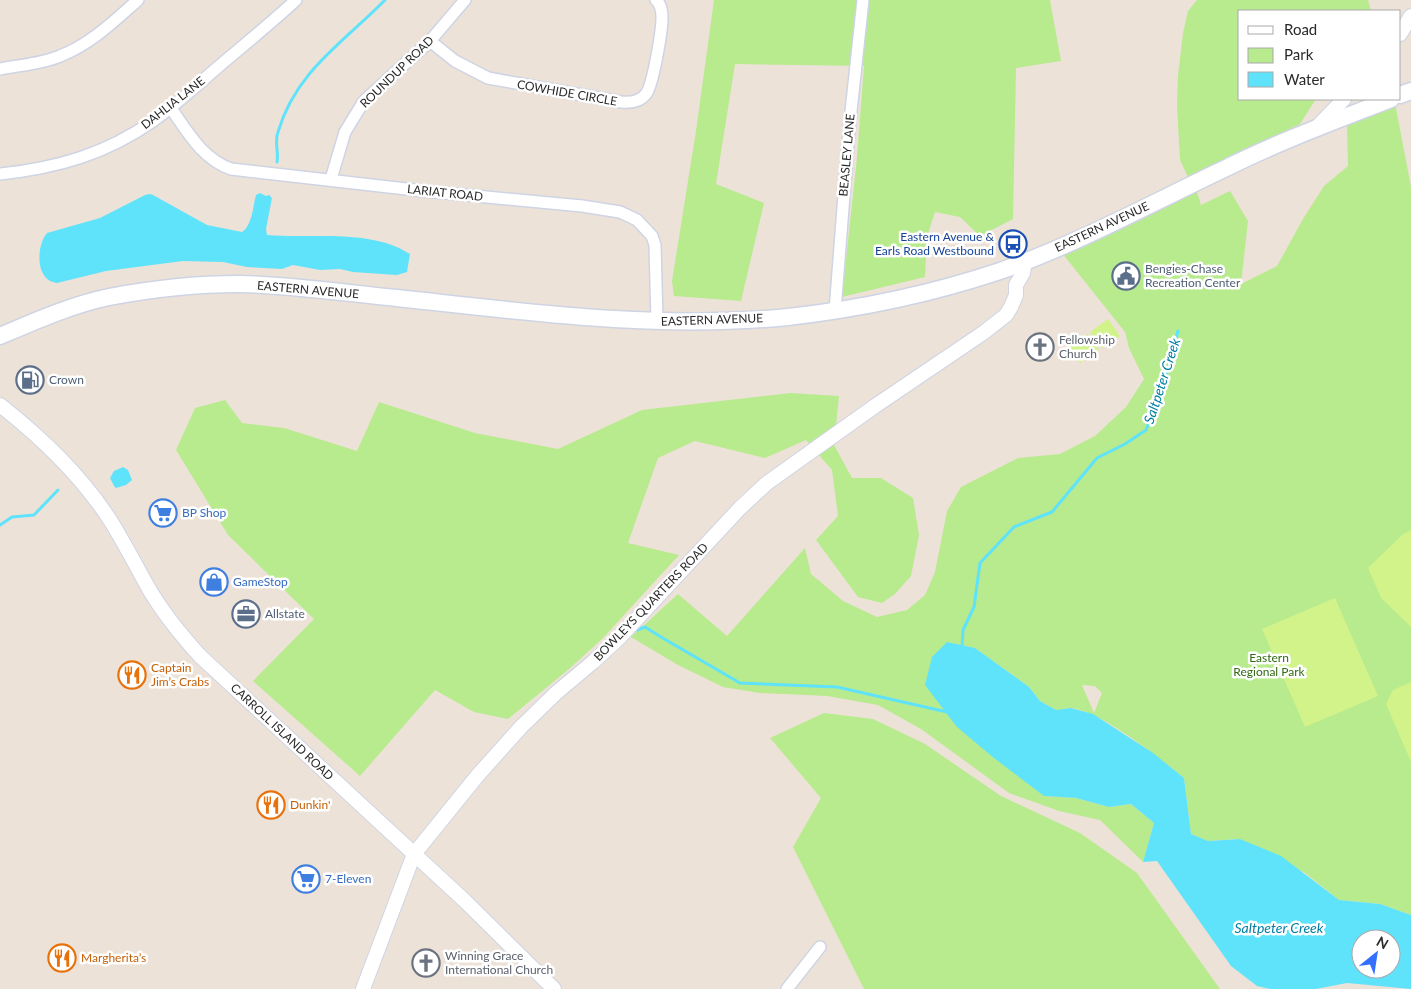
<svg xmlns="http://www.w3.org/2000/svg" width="1411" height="989" font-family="Lato,sans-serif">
<rect width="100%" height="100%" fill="#ede2d8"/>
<path fill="#b8ea8e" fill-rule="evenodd" d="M 714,0 L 1050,0 L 1061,61 L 1016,68 L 1013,219 L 980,236 L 960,217 L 935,212 L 927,237 L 925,277 L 842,297 L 857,157 L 864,66 L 735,64 L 716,184 L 764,203 L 741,301 L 674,296 L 672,281 L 696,131 Z
M 1197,0 L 1368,0 L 1371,11 L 1240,11 L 1240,99 L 1316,99 L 1300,124 L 1188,177 L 1180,160 L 1177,106 L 1178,76 L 1183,33 L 1188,11 Z
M 1395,103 L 1411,187 L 1411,915 L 1380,904 L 1339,900 L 1305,873 L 1240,839 L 1208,841 L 1191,834 L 1184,778 C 1159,758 1101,711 1071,708 C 1067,708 1061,710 1056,710 L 1040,701 L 1029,687 L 975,648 L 947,642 L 1029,783 L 1044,796 L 1076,798 L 1109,807 L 1131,804 L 1154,823 L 1143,862 L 1100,820 L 1059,811 L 1009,793 L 921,729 L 878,705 L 827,696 L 760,693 L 723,687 L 678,665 L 631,637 L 678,594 L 727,636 L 805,548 L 811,574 L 843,601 L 877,617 L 907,610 L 925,595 L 935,572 L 947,511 L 961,487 L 1018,458 L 1060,454 L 1095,436 L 1126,407 L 1144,379 L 1129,348 L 1125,332 L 1062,253 L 1196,189 L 1201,205 L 1230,191 L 1248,221 L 1241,284 L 1277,266 L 1303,219 L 1324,186 L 1348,166 L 1347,126 ZM 1082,685 L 1095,686 L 1102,693 L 1094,713 Z
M 791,393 L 839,396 L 834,445 L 852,478 L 881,478 L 913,498 L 919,535 L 911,576 L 895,594 L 882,603 L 858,597 L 816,540 L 838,516 L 832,470 L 806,440 L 765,458 L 695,441 L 658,458 L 628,543 L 679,555 L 603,638 L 569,669 L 508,719 L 474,712 L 435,690 L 360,776 L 253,681 L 314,619 L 228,535 L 176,450 L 195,408 L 225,400 L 242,423 L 284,428 L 357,451 L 379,402 L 475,433 L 558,449 L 642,410 Z
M 824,713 L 873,719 L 925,744 L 1001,796 L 1080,833 L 1137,873 L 1220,989 L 864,989 L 793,847 L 821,798 L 770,738 Z"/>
<path fill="#d1f389" d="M 1108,319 L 1120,336 L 1102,348 L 1090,332 Z
M 1088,334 L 1099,350 L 1080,363 L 1069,347 Z
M 1411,530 L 1411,627 L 1381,598 L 1368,568 L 1403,534 Z
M 1335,598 L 1378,696 L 1305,727 L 1262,629 Z
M 1411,682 L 1411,762 L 1386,704 L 1393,690 Z"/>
<path fill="#5fe3fb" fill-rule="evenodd" d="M 260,193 L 266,196 L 269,195 L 272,198 L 266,229 L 267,235 C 312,239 370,228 410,254 L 407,272 L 397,275 L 353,272 L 340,269 L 320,270 L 293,265 L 282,269 L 247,267 L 223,262 L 183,261 L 106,271 L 57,283 C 35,281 36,246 47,233 L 100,218 L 145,195 L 150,194 L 153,195 L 207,225 L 242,232 C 252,226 253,206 256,195 Z
M 123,467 L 128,470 L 132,480 L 126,485 L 116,488 L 114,486 L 110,478 L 114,471 Z
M 947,642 L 975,648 L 1029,687 L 1040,701 L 1056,710 L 1071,708 L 1093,714 L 1153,753 L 1184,778 L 1191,834 L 1208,841 L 1240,839 L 1281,856 L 1339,900 L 1380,904 L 1411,915 L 1411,989 L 1347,983 L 1316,989 L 1270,989 L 1257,986 L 1231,966 L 1157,861 L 1143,862 L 1154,823 L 1131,804 L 1109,807 L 1076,798 L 1044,796 L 994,758 L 957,727 L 925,685 L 932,657 ZM 1361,939 L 1391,939 L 1391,969 L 1361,969 Z"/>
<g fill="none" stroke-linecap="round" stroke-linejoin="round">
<path stroke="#5fe3fb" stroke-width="3" d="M 277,162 C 279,152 274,142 278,132 C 296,71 343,43 385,0
M 0,525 L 12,517 L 34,515 L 58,490
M 637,630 L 645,627 L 661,637 L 740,683 L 837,687 L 947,712
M 962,647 L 963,630 L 974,607 L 980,563 L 1014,527 L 1052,512 L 1097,458 L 1125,444 L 1146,430 L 1165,380 L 1178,331"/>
<g stroke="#ced4e4" stroke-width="14">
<path id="minor" d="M 430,41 L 455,61 L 488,78 L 621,102 C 631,103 640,102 646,94 C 653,85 662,31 662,18 C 662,12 661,4 656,0
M 0,69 C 20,65 42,64 60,56 C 91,44 114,21 138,0
M 170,107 C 187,131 202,159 231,169 L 424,191 L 582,206 L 620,212 L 637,220 L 652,236 L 655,245 L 657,321
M 0,174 C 57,168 106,154 153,121 C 176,105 197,85 218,67 C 244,45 271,23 296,0
M 331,179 L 345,132 L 364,101 L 430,41 L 465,0
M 835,311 L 849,130 L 863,0
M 787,989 L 820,947"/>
</g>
<g stroke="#ced4e4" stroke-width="16">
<path id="tertiary" d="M 1400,34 L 1411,16
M 1317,127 L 1344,99
M 0,405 C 42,438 81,475 110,520 C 124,542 136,566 149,589 C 163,613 181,635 200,656 L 465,901 L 554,989
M 363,989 L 414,854 L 478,775 L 521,727 L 556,693 L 593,662 L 620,637 L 740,508 L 767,483 L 875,406 L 983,333 L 1006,315 L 1011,307 L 1016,295 L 1016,285 L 1023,273 L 1025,261"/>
</g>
<g stroke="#ced4e4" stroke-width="19">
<path id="secondary" d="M 1400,95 L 1411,91
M 0,336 C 35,321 71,305 109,297 C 151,289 195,284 239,284 C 292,285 345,293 397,298 C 527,312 657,330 788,317 C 859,309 931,294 1000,271 C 1077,244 1150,204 1224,169 C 1278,142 1335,121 1391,99"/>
</g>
<use href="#minor" stroke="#fff" stroke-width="11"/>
<use href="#tertiary" stroke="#fff" stroke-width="14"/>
<use href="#secondary" stroke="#fff" stroke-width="16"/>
</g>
<defs>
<g id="bus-ring" transform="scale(1.4375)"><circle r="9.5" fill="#fff" stroke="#1a4fb4" stroke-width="1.5"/><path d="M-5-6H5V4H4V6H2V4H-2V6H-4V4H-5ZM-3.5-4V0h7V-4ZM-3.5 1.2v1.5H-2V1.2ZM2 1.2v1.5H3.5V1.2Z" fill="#1a4fb4"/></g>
<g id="civic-ring" transform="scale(1.4375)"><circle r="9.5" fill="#fff" stroke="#5c6f8a" stroke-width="1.5"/><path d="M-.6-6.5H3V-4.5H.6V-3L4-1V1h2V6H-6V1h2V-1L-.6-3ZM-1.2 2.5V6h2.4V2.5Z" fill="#5c6f8a"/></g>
<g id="church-ring" transform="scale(1.4375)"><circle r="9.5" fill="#fff" stroke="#6b7280" stroke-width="1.5"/><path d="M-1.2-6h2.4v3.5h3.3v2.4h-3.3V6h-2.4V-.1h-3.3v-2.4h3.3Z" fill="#6b7280"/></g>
<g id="fuel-ring" transform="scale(1.4375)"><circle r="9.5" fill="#fff" stroke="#5c6f8a" stroke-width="1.5"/><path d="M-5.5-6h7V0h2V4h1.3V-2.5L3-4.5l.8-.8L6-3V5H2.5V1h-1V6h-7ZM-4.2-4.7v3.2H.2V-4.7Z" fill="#5c6f8a"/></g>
<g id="supermarket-ring" transform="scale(1.4375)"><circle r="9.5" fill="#fff" stroke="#3f7fe0" stroke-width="1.5"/><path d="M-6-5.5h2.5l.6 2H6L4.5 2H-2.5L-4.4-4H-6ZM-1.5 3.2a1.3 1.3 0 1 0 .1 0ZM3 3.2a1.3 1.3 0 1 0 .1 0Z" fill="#3f7fe0"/></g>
<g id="shop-ring" transform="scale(1.4375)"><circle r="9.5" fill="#fff" stroke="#3f7fe0" stroke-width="1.5"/><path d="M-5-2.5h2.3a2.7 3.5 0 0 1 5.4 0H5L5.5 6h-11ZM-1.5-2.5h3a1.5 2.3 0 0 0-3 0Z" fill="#3f7fe0"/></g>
<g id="office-ring" transform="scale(1.4375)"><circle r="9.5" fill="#fff" stroke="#5c6f8a" stroke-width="1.5"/><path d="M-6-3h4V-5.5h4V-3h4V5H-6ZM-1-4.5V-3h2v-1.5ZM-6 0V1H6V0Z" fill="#5c6f8a"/></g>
<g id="restaurant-ring" transform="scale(1.4375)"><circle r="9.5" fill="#fff" stroke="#e8710a" stroke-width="1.5"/><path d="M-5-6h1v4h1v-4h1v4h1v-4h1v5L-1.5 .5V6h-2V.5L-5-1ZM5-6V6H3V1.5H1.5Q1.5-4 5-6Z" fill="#e8710a"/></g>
</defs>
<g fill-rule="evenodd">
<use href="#bus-ring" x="1013" y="244"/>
<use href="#civic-ring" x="1126" y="276"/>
<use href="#church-ring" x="1040" y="347"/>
<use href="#fuel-ring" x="30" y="380"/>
<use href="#supermarket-ring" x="163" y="513"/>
<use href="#shop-ring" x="214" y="582"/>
<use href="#office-ring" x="246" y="614"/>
<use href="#restaurant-ring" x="132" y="675"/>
<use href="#restaurant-ring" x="271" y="805"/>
<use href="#supermarket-ring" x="306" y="879"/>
<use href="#restaurant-ring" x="62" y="958"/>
<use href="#church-ring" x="426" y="963"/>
</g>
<g text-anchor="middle" stroke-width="5" stroke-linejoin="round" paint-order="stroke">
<g font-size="12" fill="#292929" stroke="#fff">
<text transform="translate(397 72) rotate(-44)" y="4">ROUNDUP ROAD</text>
<text transform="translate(567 93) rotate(10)" y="4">COWHIDE CIRCLE</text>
<text transform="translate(173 103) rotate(-38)" y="4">DAHLIA LANE</text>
<text transform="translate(847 155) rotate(-85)" y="4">BEASLEY LANE</text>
<text transform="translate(445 193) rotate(6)" y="4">LARIAT ROAD</text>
<text transform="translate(1102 227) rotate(-25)" y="4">EASTERN AVENUE</text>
<text transform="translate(308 290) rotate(5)" y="4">EASTERN AVENUE</text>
<text transform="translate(712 320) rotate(-2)" y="4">EASTERN AVENUE</text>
<text transform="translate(651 602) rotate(-46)" y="4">BOWLEYS QUARTERS ROAD</text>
<text transform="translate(282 732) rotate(43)" y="4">CARROLL ISLAND ROAD</text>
</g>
<g font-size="12" fill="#164399" stroke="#fff" text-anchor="end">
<text x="994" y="241">Eastern Avenue &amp;<tspan x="994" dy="14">Earls Road Westbound</tspan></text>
</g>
<g font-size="12" fill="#4e5e75" stroke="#fff" text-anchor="start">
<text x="1145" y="273">Bengies-Chase<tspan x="1145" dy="14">Recreation Center</tspan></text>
<text x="49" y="384">Crown</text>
<text x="265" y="618">Allstate</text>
</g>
<g font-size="12" fill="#5b616d" stroke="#fff" text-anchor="start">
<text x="1059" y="344">Fellowship<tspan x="1059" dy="14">Church</tspan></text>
<text x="445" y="960">Winning Grace<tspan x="445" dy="14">International Church</tspan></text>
</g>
<g font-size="12" fill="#366cbe" stroke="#fff" text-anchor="start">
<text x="182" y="517">BP Shop</text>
<text x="233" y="586">GameStop</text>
<text x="325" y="883">7-Eleven</text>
</g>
<g font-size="12" fill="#2f6c12" stroke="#fff">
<text x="1269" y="662">Eastern<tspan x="1269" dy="14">Regional Park</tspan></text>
</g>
<g font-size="12" fill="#c56008" stroke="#fff" text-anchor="start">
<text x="151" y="672">Captain<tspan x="151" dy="14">Jim’s Crabs</tspan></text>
<text x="290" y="809">Dunkin'</text>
<text x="81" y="962">Margherita’s</text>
</g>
<g font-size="14" font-style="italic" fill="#007fa5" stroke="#fff">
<text transform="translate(1162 381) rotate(-72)" y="5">Saltpeter Creek</text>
<text x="1279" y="933">Saltpeter Creek</text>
</g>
</g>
<rect x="1238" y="10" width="162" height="90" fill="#ffffff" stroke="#a9a9a9"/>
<rect x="1248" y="26" width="25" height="8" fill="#ffffff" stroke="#a9a9a9"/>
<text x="1284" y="35" font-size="15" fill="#292929">Road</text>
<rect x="1248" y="48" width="25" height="15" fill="#b8ea8e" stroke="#a9a9a9"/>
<text x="1284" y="60" font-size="15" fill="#292929">Park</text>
<rect x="1248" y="72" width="25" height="15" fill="#5fe3fb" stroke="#a9a9a9"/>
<text x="1284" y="85" font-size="15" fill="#292929">Water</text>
<g transform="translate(1376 954) rotate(30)"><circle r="24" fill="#ffffff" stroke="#a9a9a9"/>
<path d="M0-4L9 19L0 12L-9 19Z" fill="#3370ff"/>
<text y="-8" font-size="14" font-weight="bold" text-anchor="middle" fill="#292929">N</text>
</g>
</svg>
